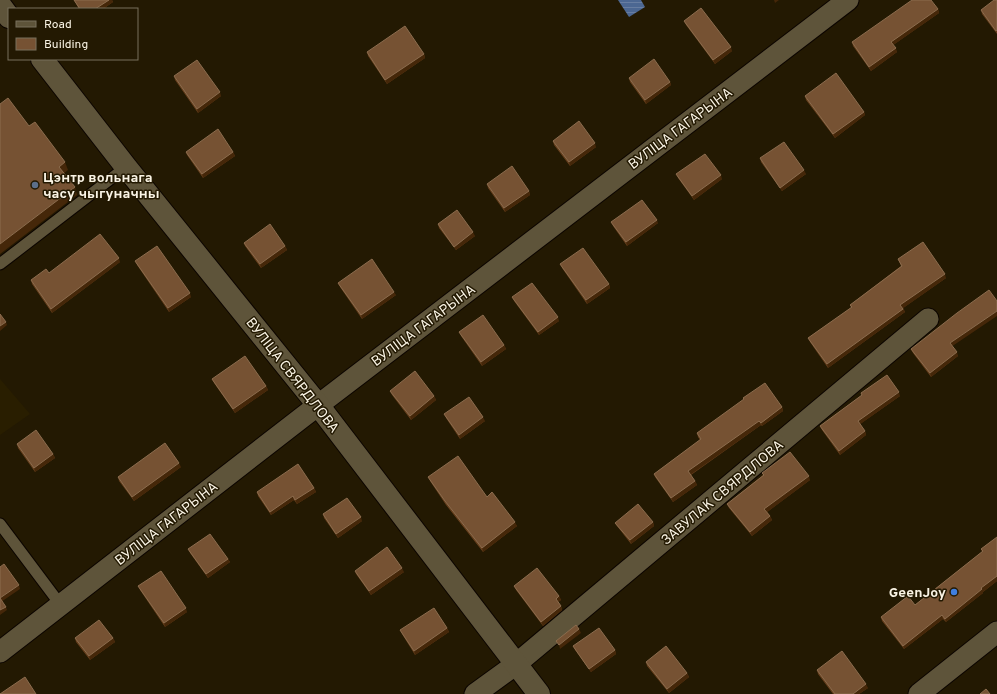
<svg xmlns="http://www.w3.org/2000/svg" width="997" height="694" font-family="Overpass,sans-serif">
<defs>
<pattern id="water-rules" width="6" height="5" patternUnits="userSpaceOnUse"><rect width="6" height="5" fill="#4c6792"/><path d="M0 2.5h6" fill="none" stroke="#677da1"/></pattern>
</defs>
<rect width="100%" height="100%" fill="#231902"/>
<path fill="#291e00" d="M 0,379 L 30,414 L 0,435 Z"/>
<path fill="url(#water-rules)" d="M 618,0 L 641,0 L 645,7 L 629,17 Z"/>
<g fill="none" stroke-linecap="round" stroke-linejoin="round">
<g stroke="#0c0500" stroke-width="13">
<path id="lane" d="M 0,264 L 126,167
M 0,524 L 60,604"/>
</g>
<g stroke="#0c0500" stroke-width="23">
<path id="street" d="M 0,652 L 304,416 L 848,0
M 475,694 L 515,665 L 928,319
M 919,694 L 997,632"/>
</g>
<g stroke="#0c0500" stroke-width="24">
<path id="secondary" d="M 0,5 L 9,17
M 42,59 L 126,167 L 318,405 L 539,694"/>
</g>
<use href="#lane" stroke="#5e543a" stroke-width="11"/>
<use href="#street" stroke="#5e543a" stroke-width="21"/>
<use href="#secondary" stroke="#5e543a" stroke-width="22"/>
</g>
<path fill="#663f1d" d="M 74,0 L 112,0 L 113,2 L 103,9 L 79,9 Z
M 997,0 L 997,34 L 982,14 L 981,10 Z
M 938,9 L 939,13 L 893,45 L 897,52 L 871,71 L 853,46 L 852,42 Z
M 684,21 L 732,51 L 715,64 L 686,25 Z
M 367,52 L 424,54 L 425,58 L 387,84 L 368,56 Z
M 174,76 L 221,96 L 198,113 L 175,80 Z
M 629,78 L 670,82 L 671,85 L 646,104 L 630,82 Z
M 805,96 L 864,112 L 865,115 L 835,138 L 806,100 Z
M 553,141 L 596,147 L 570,166 L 554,145 Z
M 186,152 L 233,152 L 235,156 L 203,178 L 187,155 Z
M 760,158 L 806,174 L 782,191 L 761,162 Z
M 676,174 L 722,179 L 694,200 L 678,178 Z
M 487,184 L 529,191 L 530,195 L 505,212 L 488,188 Z
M 611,222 L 658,223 L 627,246 L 613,226 Z
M 438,224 L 475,236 L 456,250 L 439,228 Z
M 244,243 L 285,246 L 287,250 L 261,268 L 245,246 Z
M 898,259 L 946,278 L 903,308 L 905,312 L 828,368 L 810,342 L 808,338 L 851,308 L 850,305 L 901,266 Z
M 135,261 L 191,297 L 169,312 L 137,265 Z
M 120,262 L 52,313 L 32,284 L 31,280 L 49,273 Z
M 560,264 L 609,284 L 610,288 L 587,304 L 562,268 Z
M 338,283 L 396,295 L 362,319 L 340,287 Z
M 512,297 L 559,321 L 539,335 L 514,301 Z
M 459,332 L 504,345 L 506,349 L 482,366 L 461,336 Z
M 952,346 L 958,356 L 931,377 L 913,353 L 911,349 Z
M 212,379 L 266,386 L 268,390 L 235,413 L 214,383 Z
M 390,391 L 434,396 L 436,400 L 411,420 L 392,395 Z
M 861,393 L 900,396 L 860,424 L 865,431 L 866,435 L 840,455 L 822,430 L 820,426 L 862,395 Z
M 743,398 L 782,407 L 783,411 L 762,426 L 761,425 L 691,475 L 695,481 L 697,485 L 673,502 L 655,477 L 654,474 L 700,440 L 698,437 L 697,433 L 744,400 Z
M 444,414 L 485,421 L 460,439 L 446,418 Z
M 17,444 L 53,454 L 55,458 L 35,472 L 18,448 Z
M 181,467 L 134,501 L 119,481 L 118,477 Z
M 762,473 L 810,480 L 767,512 L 770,516 L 772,520 L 752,536 L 729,508 L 727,504 L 763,475 Z
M 428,477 L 487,497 L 517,526 L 483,552 L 446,505 L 430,481 Z
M 314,488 L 316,492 L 297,504 L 294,500 L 271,515 L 258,496 L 257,492 Z
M 323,514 L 362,521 L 338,538 L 324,518 Z
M 653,522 L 654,526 L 631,544 L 617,526 L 615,523 Z
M 997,537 L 997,581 L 983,592 L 983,593 L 946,622 L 943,619 L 904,649 L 882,621 L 881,617 L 915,605 L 982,552 L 981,549 Z
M 188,549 L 228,559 L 230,562 L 208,578 L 190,553 Z
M 355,571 L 404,572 L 371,595 L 356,574 Z
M 138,586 L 187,612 L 165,627 L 140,590 Z
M 514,586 L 559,596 L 561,600 L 558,602 L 561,606 L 562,610 L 543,626 L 516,590 Z
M 447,628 L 449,632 L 415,655 L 402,634 L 400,630 Z
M 75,638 L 113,638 L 115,642 L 90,660 L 76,642 Z
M 573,646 L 615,650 L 616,654 L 591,672 L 575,650 Z
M 646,662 L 687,673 L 689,677 L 669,693 L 647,666 Z
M 817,670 L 868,688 L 859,694 L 833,694 L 818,674 Z"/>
<path fill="#452709" d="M 109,0 L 112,0 L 113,2 L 103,9 L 95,9 Z
M 774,0 L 779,0 L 775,3 Z
M 938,9 L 939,13 L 892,46 L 891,42 Z
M 731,47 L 732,51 L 715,64 L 713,60 Z
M 896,48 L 897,52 L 871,71 L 869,67 Z
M 424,54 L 425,58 L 387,84 L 385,80 Z
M 670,82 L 671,85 L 646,104 L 645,100 Z
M 220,92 L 221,96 L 198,113 L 197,109 Z
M 864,112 L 865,115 L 835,138 L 833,134 Z
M 595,143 L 596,147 L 570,166 L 569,162 Z
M 233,152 L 235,156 L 203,178 L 202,174 Z
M 65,162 L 68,170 L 62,175 L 59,167 Z
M 804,170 L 806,174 L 782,191 L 780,188 Z
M 721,175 L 722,179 L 694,200 L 692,196 Z
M 75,187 L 77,195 L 0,254 L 0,244 Z
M 529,191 L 530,195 L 505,212 L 504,208 Z
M 657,220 L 658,223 L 627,246 L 626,242 Z
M 473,232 L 475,236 L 456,250 L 454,247 Z
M 285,246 L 287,250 L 261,268 L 260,264 Z
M 119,258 L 120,262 L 52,313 L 51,309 Z
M 945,274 L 946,278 L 902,309 L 900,305 Z
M 609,284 L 610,288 L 587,304 L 586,300 Z
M 394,292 L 396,295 L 362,319 L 361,315 Z
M 190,293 L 191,297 L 169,312 L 168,308 Z
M 903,309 L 905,312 L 828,368 L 827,364 Z
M 997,311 L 997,316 L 951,347 L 950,343 Z
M 558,317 L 559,321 L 539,335 L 538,332 Z
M 6,322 L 7,325 L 0,331 L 0,326 Z
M 504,345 L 506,349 L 482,366 L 481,362 Z
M 957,352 L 958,356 L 931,377 L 930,373 Z
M 266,386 L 268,390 L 235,413 L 233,409 Z
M 899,392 L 900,396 L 859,425 L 858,421 Z
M 434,396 L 436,400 L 411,420 L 410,416 Z
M 782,407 L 783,411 L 762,426 L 761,423 Z
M 483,417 L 485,421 L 460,439 L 459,435 Z
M 759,421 L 761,425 L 690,475 L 688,471 Z
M 865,431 L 866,435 L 840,455 L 839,451 Z
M 53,454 L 55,458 L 35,472 L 34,468 Z
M 179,463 L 181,467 L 134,501 L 132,497 Z
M 809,476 L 810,480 L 766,513 L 764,509 Z
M 695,481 L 697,485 L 673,502 L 671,498 Z
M 314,488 L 316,492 L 297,504 L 295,500 Z
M 293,496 L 294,500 L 271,515 L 270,512 Z
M 770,516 L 772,520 L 752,536 L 750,532 Z
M 361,517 L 362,521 L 338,538 L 336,534 Z
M 515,522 L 517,526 L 483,552 L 482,548 Z
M 653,522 L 654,526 L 631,544 L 630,540 Z
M 228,559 L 230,562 L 208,578 L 206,574 Z
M 402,568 L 404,572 L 371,595 L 369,591 Z
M 997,576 L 997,581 L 983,592 L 983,593 L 946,622 L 945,619 L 981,588 Z
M 19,585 L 20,589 L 1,602 L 0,598 Z
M 559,596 L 561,600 L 557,603 L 556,599 Z
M 561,606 L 562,610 L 543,626 L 541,622 Z
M 6,607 L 7,610 L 0,615 L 0,610 Z
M 186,608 L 187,612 L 165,627 L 164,623 Z
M 942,615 L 943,619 L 904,649 L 903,646 Z
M 447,628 L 449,632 L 415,655 L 414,651 Z
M 579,629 L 581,633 L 560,649 L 559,645 Z
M 113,638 L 115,642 L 90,660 L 89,656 Z
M 615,650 L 616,654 L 591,672 L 589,669 Z
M 687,673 L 689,677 L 669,693 L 667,689 Z
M 866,684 L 868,688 L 859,694 L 853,694 Z"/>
<path fill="#765233" stroke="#8b6c4e" d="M 74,0 L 109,0 L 95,9 L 80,9 Z
M 912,0 L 931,0 L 938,9 L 891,42 L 896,48 L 869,67 L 852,42 Z
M 994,0 L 997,0 L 997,30 L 996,31 L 981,10 Z
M 701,8 L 731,47 L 713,60 L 684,21 Z
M 405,26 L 424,54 L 385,80 L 367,52 Z
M 654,59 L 670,82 L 645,100 L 629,78 Z
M 197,60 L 220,92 L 197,109 L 174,76 Z
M 836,73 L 864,112 L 833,134 L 805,96 Z
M 8,98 L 29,126 L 35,122 L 65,162 L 59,167 L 75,187 L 0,244 L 0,104 Z
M 579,121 L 595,143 L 569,162 L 553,141 Z
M 218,129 L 233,152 L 202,174 L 186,152 Z
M 784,142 L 804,170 L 780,188 L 760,158 Z
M 705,154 L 721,175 L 692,196 L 676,174 Z
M 512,166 L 529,191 L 504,208 L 487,184 Z
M 642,200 L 657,220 L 626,242 L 611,222 Z
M 457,210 L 473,232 L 454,247 L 438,224 Z
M 270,224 L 285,246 L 260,264 L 244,243 Z
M 100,234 L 119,258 L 51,309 L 31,280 L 46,269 L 49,273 Z
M 923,242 L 945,274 L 900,305 L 903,309 L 827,364 L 808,338 L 852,307 L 850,305 L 902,266 L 898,259 Z
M 157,246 L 190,293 L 168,308 L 135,261 Z
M 583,248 L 609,284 L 586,300 L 560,264 Z
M 372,259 L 394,292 L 361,315 L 338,283 Z
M 532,283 L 558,317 L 538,332 L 512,297 Z
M 989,290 L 997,301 L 997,311 L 950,343 L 957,352 L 930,373 L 911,349 L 957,313 Z
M 0,314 L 6,322 L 0,326 Z
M 483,315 L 504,345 L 481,362 L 459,332 Z
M 245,356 L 266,386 L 233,409 L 212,379 Z
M 415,371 L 434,396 L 410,416 L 390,391 Z
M 887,375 L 899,392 L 858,421 L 865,431 L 839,451 L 820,426 L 862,395 L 861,393 Z
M 765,383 L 782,407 L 761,423 L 759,421 L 688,471 L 695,481 L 671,498 L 654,474 L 701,439 L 697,433 L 744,399 L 743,398 Z
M 469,397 L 483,417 L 459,435 L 444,414 Z
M 36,430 L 53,454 L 34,468 L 17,444 Z
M 165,443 L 179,463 L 132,497 L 118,477 Z
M 790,452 L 809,476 L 764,509 L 770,516 L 750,532 L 727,504 L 764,475 L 762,473 Z
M 458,456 L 487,497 L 492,492 L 515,522 L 482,548 L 445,501 L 428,477 Z
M 298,464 L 314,488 L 295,500 L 293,496 L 270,512 L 257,492 Z
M 347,498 L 361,517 L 336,534 L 323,514 Z
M 638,504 L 653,522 L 630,540 L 615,523 Z
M 210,534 L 228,559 L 206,574 L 188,549 Z
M 997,537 L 997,576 L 981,588 L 982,589 L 945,619 L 942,615 L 903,646 L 881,617 L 908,596 L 915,605 L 983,551 L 981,549 Z
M 387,547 L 402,568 L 369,591 L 355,571 Z
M 4,564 L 19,585 L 0,598 L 6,607 L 0,610 L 0,567 Z
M 537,568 L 559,596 L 556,599 L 561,606 L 541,622 L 514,586 Z
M 161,571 L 186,608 L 164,623 L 138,586 Z
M 434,608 L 447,628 L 414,651 L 400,630 Z
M 99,620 L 113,638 L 89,656 L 75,638 Z
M 576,625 L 579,629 L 559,645 L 556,641 Z
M 599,628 L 615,650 L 589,669 L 573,646 Z
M 666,646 L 687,673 L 667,689 L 646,662 Z
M 842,651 L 866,684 L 853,694 L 835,694 L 817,670 Z
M 25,677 L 36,694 L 0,694 Z
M 986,689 L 990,694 L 980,694 Z"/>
<circle fill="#5c6f8a" stroke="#231902" stroke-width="1.5" cx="35" cy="185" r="4"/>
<circle fill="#3f7fe0" stroke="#231902" stroke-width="1.5" cx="954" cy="592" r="4"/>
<g text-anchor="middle" stroke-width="3" stroke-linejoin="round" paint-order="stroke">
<g font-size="14" fill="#faf4e5" stroke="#231902">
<text transform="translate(680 128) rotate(-37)" y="5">ВУЛІЦА ГАГАРЫНА</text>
<text transform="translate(423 325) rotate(-37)" y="5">ВУЛІЦА ГАГАРЫНА</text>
<text transform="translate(293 375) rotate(52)" y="5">ВУЛІЦА СВЯРДЛОВА</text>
<text transform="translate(722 492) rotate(-40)" y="5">ЗАВУЛАК СВЯРДЛОВА</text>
<text transform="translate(166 523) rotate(-38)" y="5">ВУЛІЦА ГАГАРЫНА</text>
</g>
<g font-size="14" font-weight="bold" fill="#faf4e5" stroke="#231902" text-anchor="start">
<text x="43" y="182">Цэнтр вольнага<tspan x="43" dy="16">часу чыгуначны</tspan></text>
<text x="946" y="597" text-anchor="end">GeenJoy</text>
</g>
</g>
<rect x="8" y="8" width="130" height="52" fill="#231902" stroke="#79715d"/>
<rect x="16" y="21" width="20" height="6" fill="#5e543a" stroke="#79715d"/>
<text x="44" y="28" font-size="12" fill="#faf4e5">Road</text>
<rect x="16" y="38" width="20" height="12" fill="#765233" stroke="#79715d"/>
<text x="44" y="48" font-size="12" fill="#faf4e5">Building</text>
</svg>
